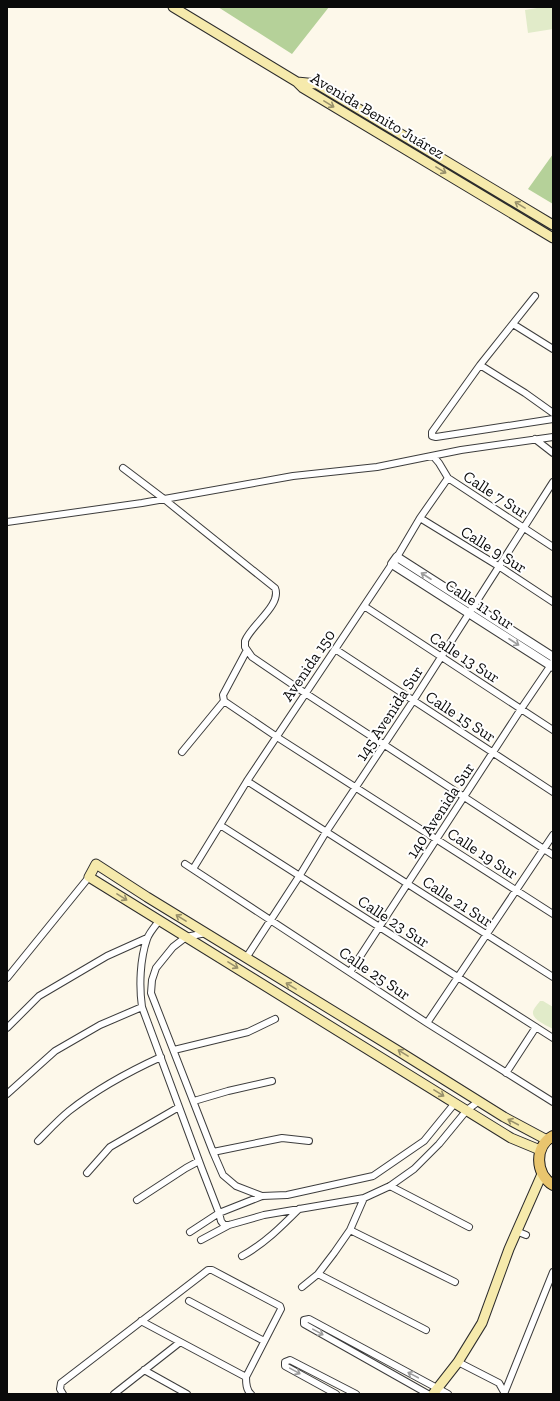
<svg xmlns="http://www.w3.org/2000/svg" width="560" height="1401" font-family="'Zilla Slab',serif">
<rect width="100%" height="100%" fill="#fdf8ea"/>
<path fill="#d0e2b8" d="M 318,89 L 494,194 L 495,196 L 493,197 L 318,92 Z"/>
<path fill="#b5d199" d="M 218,7 L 329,7 L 292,54 Z
M 553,154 L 553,204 L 528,189 Z"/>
<path fill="#e1ebc9" d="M 543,7 L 553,7 L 553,29 L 528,33 L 525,10 Z
M 540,1001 L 543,1001 L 553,1007 L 553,1029 C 548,1026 532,1020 533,1012 C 533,1009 538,1004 540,1001 Z"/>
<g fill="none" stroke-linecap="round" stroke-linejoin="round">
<g stroke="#3d3d3d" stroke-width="8">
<path id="minor" d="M 535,296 L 480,365 L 432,432 L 432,436 L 436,437 L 553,419
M 513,324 L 553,349
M 480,365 L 525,393 L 553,413
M 535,439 L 553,453
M 433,456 L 439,463 L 448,478 L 553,547
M 123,468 L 164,499 L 275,588 C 282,605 251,625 245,641 L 245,647 L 252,657 L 302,691 L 553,855
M 420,518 L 500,567 L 553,602
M 7,522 L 142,503 L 293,476 L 377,467 L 461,450 L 553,437
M 397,557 L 420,518 L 448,478
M 364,606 L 553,730
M 335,649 L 553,792
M 224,701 L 280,739 L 553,914
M 182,752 L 224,701 L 223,695 L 247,650
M 247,781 L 553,977
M 220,825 L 553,1038
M 185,864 L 427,1023 L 553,1102
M 193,869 L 247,781 L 392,564
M 159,921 C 155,926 149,933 147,939 C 140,959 139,986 142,1007 L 202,1169 L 219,1213 L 221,1221 L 224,1225 L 229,1225 L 264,1215 L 364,1198 L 390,1186 L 414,1169 L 439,1144 L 467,1110 L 479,1101
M 206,933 L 186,937 L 173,947 L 156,968 L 152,980 L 151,993 L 213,1152 L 223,1175 L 236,1186 L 262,1196
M 246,958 L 300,875 L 326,832 L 413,701 L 553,482
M 350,972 L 521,709 L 553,662
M 7,978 L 89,877
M 427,1023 L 458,977 L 553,835
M 7,1028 L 39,996 L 107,956 L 147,938
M 174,1050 L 248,1032 L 275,1019
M 506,1073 L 536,1027
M 7,1094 L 55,1051 L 100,1025 L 142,1007
M 194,1101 L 228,1091 L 272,1081
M 38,1141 C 48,1131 58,1120 69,1111 C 97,1089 128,1072 161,1057
M 213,1152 L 282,1138 L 309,1141
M 87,1173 L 110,1147 L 179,1107
M 390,1186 L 469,1227
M 137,1200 L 186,1168 L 199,1161
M 350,1230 L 455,1282
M 516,1231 L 526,1235
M 190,1232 L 219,1213 L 262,1196 L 287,1195 L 373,1176 L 424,1141 L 455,1103
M 201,1240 L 229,1225
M 242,1256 C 264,1244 281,1227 299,1209
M 318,1274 L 426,1330
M 302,1287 L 318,1274 L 334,1253 L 350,1230 L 364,1198
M 189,1301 L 264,1341
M 141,1321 L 246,1377
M 458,1362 L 499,1383 L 504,1392
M 144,1370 L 187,1394
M 63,1394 L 60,1389 L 61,1383 L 208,1270 L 212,1270 L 280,1306 L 281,1309 L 246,1377 C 246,1383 246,1390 251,1394
M 114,1394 L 179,1343
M 336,1394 L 285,1366 L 285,1362 L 290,1360 L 356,1394
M 428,1394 L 304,1324 L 304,1320 L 309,1319 L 448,1394
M 504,1394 L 553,1272"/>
</g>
<g stroke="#3d3d3d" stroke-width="10">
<path id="tertiary" d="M 553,657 L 397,557 L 392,564 L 553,667"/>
</g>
<g stroke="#2c2c2c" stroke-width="11">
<path id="secondary" d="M 173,7 L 297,82 L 303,88 L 553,238
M 297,82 L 317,84 L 553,225
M 540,1150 L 511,1138 L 89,877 L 96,864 L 147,897 L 400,1052 L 504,1117 L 547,1140
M 433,1394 L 458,1362 L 482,1323 L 509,1249 L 542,1174"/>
</g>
<g stroke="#1b1b1b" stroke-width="12">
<path id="primary" d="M 553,1136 C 534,1146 535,1174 553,1185"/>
</g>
<use href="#minor" stroke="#fff" stroke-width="6"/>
<use href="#tertiary" stroke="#fff" stroke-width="8"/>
<use href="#secondary" stroke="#f6eaac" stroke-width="9"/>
<use href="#primary" stroke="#e9c56e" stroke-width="10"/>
</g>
<defs><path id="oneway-shaft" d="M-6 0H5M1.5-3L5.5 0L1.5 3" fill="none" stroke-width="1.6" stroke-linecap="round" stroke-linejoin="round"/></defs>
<g stroke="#98906b">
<use href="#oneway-shaft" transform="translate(329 104) rotate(31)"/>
<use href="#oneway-shaft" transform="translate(441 170) rotate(31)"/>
<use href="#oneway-shaft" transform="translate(520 205) rotate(-149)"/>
<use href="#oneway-shaft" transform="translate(122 897) rotate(32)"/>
<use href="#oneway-shaft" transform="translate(181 918) rotate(-148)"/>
<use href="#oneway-shaft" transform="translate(233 965) rotate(32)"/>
<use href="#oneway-shaft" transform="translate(291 986) rotate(-149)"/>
<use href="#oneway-shaft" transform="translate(403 1053) rotate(-148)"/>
<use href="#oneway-shaft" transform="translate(439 1093) rotate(32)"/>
<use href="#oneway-shaft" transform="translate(513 1122) rotate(-152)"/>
</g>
<g stroke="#9d9d9d">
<use href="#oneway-shaft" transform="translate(426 576) rotate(-147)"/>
<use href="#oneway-shaft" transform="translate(514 642) rotate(33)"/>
<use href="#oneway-shaft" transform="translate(318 1332) rotate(29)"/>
<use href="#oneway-shaft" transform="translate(295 1371) rotate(29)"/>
<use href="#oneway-shaft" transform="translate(413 1375) rotate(-152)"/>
</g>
<g text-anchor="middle" stroke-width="4" stroke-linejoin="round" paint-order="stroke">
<g font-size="16" fill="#0a0a0a" stroke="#fff">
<text transform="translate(378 115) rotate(31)" y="6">Avenida Benito Juárez</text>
<text transform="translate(496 494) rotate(33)" y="6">Calle 7 Sur</text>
<text transform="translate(494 549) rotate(32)" y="6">Calle 9 Sur</text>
<text transform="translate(480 604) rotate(33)" y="6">Calle 11 Sur</text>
<text transform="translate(465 657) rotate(33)" y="6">Calle 13 Sur</text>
<text transform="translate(308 665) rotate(-56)" y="6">Avenida 150</text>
<text transform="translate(389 713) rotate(-57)" y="6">145 Avenida Sur</text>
<text transform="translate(461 716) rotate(33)" y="6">Calle 15 Sur</text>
<text transform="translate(440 810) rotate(-57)" y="6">140 Avenida Sur</text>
<text transform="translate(483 853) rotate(33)" y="6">Calle 19 Sur</text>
<text transform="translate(458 901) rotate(33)" y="6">Calle 21 Sur</text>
<text transform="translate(394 921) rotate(33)" y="6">Calle 23 Sur</text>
<text transform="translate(375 973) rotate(34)" y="6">Calle 25 Sur</text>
</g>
</g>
<rect width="560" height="1401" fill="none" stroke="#0a0a0a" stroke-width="16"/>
</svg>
